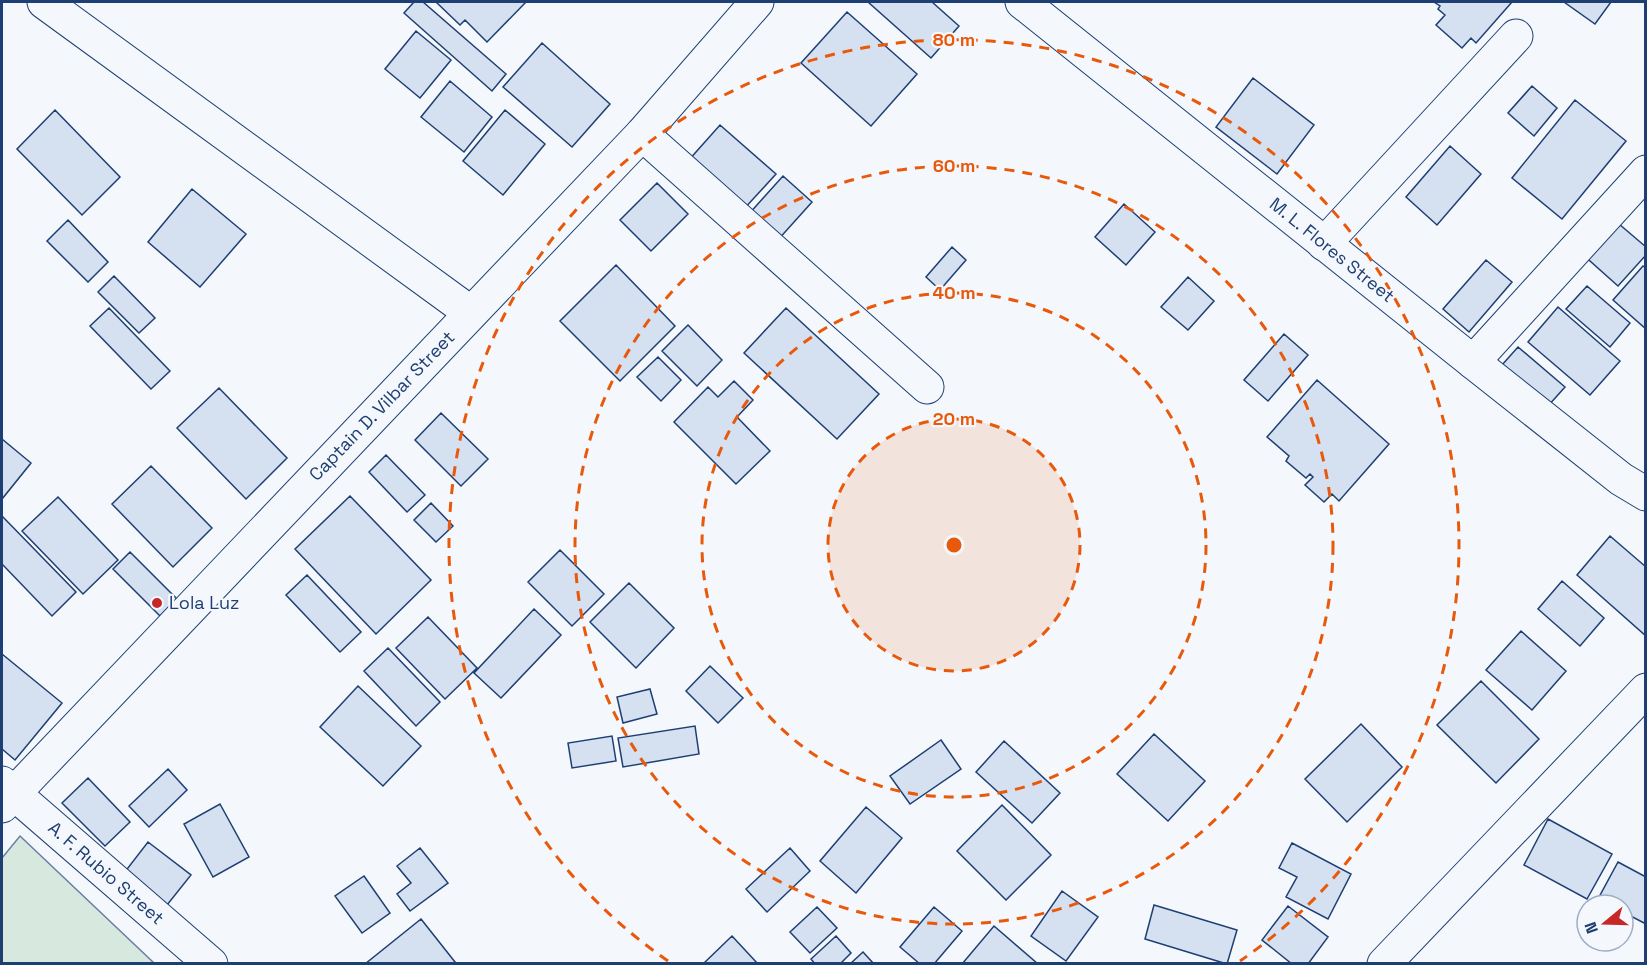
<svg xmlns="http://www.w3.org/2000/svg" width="1647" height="965" font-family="'Space Grotesk',sans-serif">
<rect width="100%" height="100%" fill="#f4f7fb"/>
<path fill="#d7e8df" stroke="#687fa3" stroke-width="1.5" d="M 20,836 L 154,963 L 2,963 L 2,858 Z"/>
<path fill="#d5e0f0" stroke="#1d3f73" stroke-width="1.5" d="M 414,2 L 423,2 L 506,74 L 492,91 L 404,13 Z
M 436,2 L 526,2 L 487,42 L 465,20 L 460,25 Z
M 868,2 L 932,2 L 959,26 L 931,58 Z
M 1434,2 L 1512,2 L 1476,43 L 1471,38 L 1462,48 L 1436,25 L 1445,15 L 1438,9 L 1440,6 Z
M 1564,2 L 1611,2 L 1595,24 Z
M 847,12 L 917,74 L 871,126 L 801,63 Z
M 416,31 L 451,60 L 420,98 L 385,69 Z
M 542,43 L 610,104 L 572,147 L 503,87 Z
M 1253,78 L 1314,125 L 1277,174 L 1216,127 Z
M 450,81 L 492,117 L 464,152 L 421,117 Z
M 1532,86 L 1557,108 L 1534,136 L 1508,113 Z
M 1575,100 L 1626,141 L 1562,219 L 1512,178 Z
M 55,110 L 120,177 L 82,215 L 17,149 Z
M 505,110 L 545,144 L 503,195 L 463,161 Z
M 720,125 L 776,174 L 743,210 L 688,161 Z
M 1450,146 L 1481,174 L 1437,225 L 1406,197 Z
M 783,176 L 812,202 L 777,241 L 748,215 Z
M 657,183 L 688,214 L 651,251 L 620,220 Z
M 192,189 L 246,234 L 200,287 L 148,242 Z
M 1124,204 L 1155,232 L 1126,265 L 1095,237 Z
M 1612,218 L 1646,247 L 1646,255 L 1618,286 L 1581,253 Z
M 68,220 L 108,262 L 88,282 L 47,241 Z
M 952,247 L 966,260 L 940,290 L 926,277 Z
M 1486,260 L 1512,282 L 1469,332 L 1443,309 Z
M 616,265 L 675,326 L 620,381 L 560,321 Z
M 1643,266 L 1646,268 L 1646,329 L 1613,300 Z
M 114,276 L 155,318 L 139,333 L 98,292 Z
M 1188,277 L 1214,301 L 1188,330 L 1161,307 Z
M 1587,286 L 1630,323 L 1610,347 L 1566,309 Z
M 1558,307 L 1620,361 L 1590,395 L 1528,342 Z
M 109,308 L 170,371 L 151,389 L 90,326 Z
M 786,308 L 879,394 L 837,439 L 744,353 Z
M 688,325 L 722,360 L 697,386 L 662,351 Z
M 1284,334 L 1308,355 L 1268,401 L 1244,380 Z
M 1518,347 L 1565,387 L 1548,406 L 1502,365 Z
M 658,357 L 681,380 L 661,401 L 637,377 Z
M 1317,380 L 1389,444 L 1339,501 L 1332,494 L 1324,502 L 1305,485 L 1313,477 L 1310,474 L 1306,478 L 1286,461 L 1289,456 L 1267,437 Z
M 734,381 L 753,400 L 737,417 L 770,451 L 736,484 L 674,422 L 708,387 L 718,397 Z
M 219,388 L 287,458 L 246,499 L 177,428 Z
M 441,413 L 488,459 L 461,486 L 415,440 Z
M 2,439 L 31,463 L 2,499 Z
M 386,455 L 425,495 L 407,512 L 369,472 Z
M 151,466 L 212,528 L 173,567 L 112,504 Z
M 350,496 L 431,580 L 376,634 L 295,549 Z
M 58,497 L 118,560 L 83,594 L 22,531 Z
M 431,503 L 453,526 L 436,542 L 414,520 Z
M 2,516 L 76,592 L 52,616 L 2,564 Z
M 1610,536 L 1646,567 L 1646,636 L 1577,575 Z
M 560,550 L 604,594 L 572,626 L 528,582 Z
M 130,552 L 177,599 L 160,616 L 113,569 Z
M 307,575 L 361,632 L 340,652 L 286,595 Z
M 1562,581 L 1604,618 L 1580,646 L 1538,609 Z
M 629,583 L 674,628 L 636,668 L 590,622 Z
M 534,609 L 561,635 L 501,698 L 474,673 Z
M 428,617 L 477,668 L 445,699 L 396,648 Z
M 1521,631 L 1566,671 L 1532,710 L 1486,670 Z
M 388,648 L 440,702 L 416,726 L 364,671 Z
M 2,654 L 62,703 L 15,760 L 2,749 Z
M 710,666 L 743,698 L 718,723 L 686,691 Z
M 1481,681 L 1539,739 L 1496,783 L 1437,725 Z
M 358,686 L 421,746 L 383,786 L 320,727 Z
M 650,689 L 657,714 L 623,723 L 617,697 Z
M 1361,724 L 1402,767 L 1347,822 L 1305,779 Z
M 695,726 L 699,754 L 623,767 L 618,738 Z
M 1154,734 L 1205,781 L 1168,821 L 1117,774 Z
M 612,736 L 616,761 L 572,768 L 568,743 Z
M 941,740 L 961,769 L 910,804 L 890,776 Z
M 1004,741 L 1060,793 L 1032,823 L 976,772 Z
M 168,769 L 187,790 L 149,827 L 129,806 Z
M 88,778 L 130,822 L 105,846 L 62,803 Z
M 220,804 L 249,857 L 213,877 L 184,824 Z
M 1002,805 L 1051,855 L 1006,900 L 957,851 Z
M 866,807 L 902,838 L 856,893 L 820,861 Z
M 1548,819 L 1612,854 L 1587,899 L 1524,865 Z
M 148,842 L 191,875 L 167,905 L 124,873 Z
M 1292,843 L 1351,874 L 1328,919 L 1286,897 L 1297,877 L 1279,868 Z
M 420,848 L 448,883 L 410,911 L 397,894 L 411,883 L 397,866 Z
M 790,848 L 810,871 L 767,912 L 746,889 Z
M 1618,862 L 1646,877 L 1646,920 L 1644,923 L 1623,912 L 1623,905 L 1610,905 L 1598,899 Z
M 364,876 L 390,913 L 362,933 L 335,896 Z
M 1062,891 L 1098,917 L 1066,961 L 1031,936 Z
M 1154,905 L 1237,930 L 1227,964 L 1145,939 Z
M 1288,906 L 1328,937 L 1308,964 L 1292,964 L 1262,940 Z
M 817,907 L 837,928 L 810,953 L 790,932 Z
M 934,907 L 962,931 L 934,964 L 920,964 L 900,947 Z
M 421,919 L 455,962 L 453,964 L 365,964 Z
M 994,926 L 1038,964 L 962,964 Z
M 732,936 L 758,964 L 703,964 Z
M 836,936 L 851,953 L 840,964 L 815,964 L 811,959 Z
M 863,952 L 874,964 L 850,964 Z"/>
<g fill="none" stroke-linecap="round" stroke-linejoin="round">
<g stroke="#1d3f73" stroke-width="35">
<path id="street" d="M 44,2 L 471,313
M 642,134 L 927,387
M 1324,244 L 1516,36
M 1473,362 L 1646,172
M 2,783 L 211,964
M 1384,964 L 1646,690"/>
</g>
<g stroke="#1d3f73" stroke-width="35">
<path id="secondary" d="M 1022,2 L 1473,362 L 1621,479 L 1646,494
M 2,806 L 642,134 L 757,2"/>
</g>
<use href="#street" stroke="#f4f7fb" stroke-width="33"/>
<use href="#secondary" stroke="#f4f7fb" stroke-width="33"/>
</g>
<circle cx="954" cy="545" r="126" fill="#e8590c" fill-opacity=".12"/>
<g fill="none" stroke="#e8590c" stroke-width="3" stroke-dasharray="10 8">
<circle cx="954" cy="545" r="126"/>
<circle cx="954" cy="545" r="252"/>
<circle cx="954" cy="545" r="379"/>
<path d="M668 961A505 505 0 1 1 1240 961"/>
</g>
<circle fill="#c62828" stroke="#f4f7fb" stroke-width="2" cx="157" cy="603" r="6"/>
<g text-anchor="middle" stroke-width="4.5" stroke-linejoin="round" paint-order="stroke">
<g font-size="18" fill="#1d3f73" stroke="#f4f7fb">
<text transform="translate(1332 250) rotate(39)" y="6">M. L. Flores Street</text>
<text transform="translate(382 406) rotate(-46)" y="6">Captain D. Vilbar Street</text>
<text transform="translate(106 873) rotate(41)" y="6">A. F. Rubio Street</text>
</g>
<g font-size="18" fill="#1d3f73" stroke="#f4f7fb" text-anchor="start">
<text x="169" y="609">Lola Luz</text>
</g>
</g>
<circle cx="954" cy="545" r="9" fill="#e8590c" stroke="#f4f7fb" stroke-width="3"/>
<g font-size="18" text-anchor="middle" font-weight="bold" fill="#e8590c" stroke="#f4f7fb" stroke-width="4.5" stroke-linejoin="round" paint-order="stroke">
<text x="954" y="46">80 m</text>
<text x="954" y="172">60 m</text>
<text x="954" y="299">40 m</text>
<text x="954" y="425">20 m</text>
</g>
<rect width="1647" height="965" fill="none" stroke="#1d3f73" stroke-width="6"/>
<g transform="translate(1605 923) rotate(251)"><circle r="28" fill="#f4f7fb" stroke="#9eadc5" stroke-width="1.5"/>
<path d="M0-4.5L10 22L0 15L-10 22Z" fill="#c62828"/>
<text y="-9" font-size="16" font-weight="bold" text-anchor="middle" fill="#1d3f73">N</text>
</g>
</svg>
